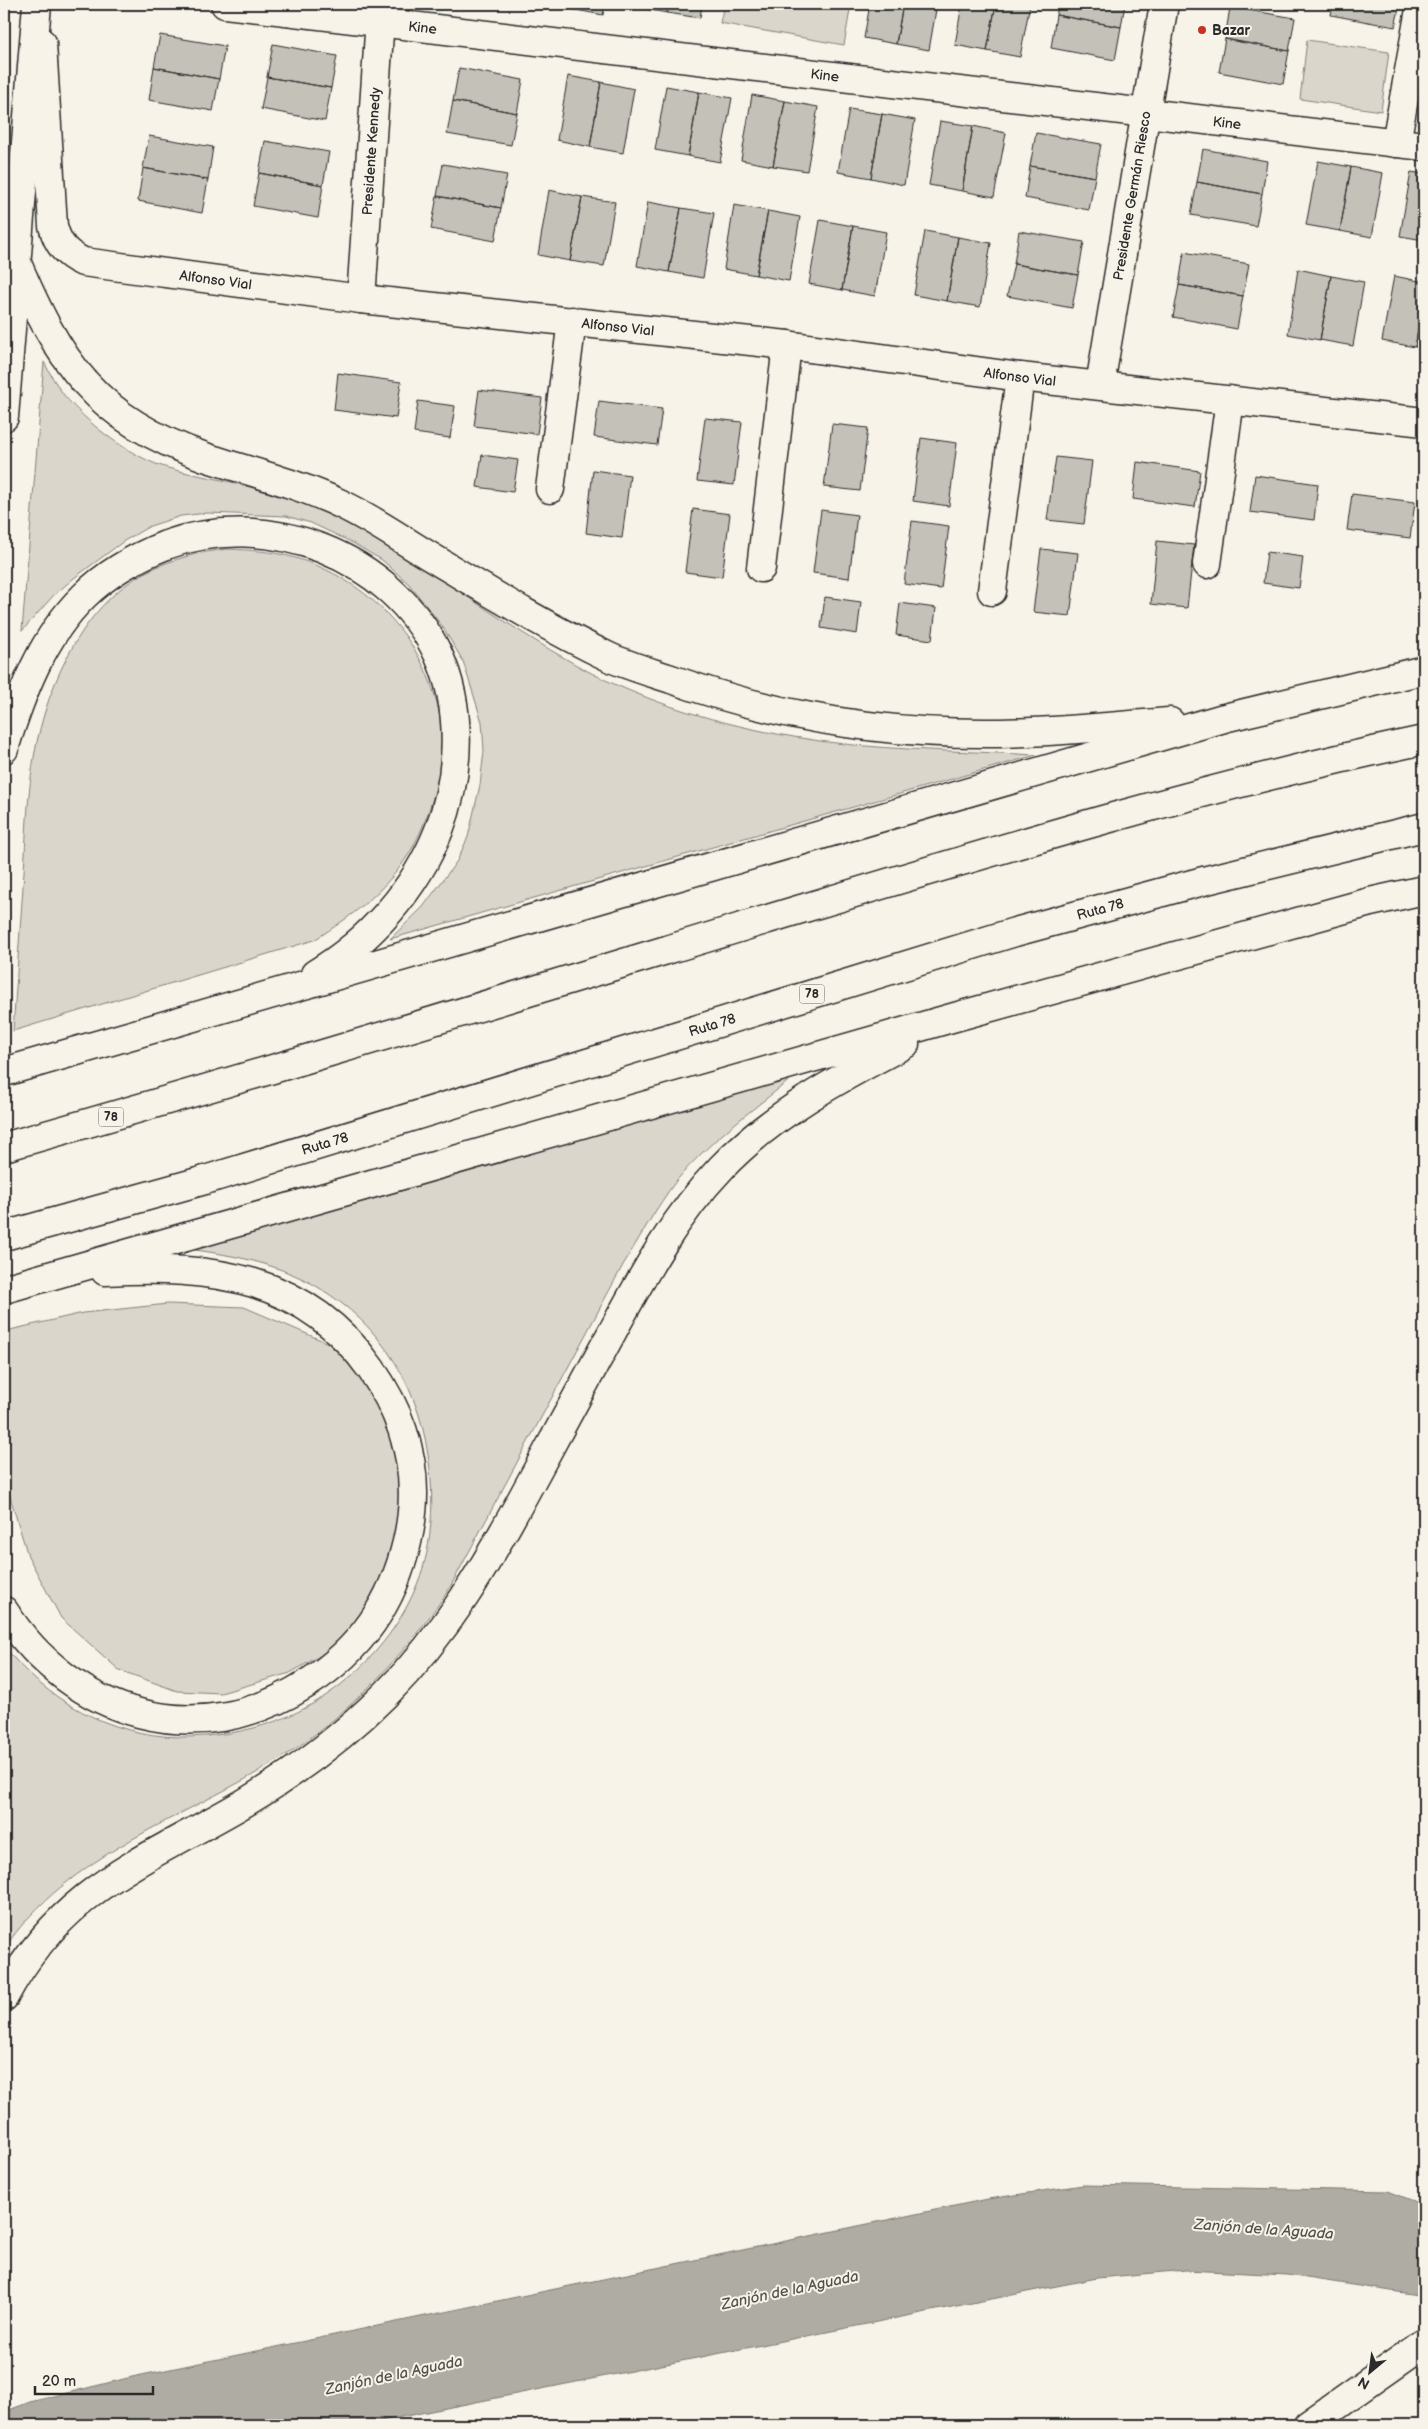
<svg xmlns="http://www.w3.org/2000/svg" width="1428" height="2429" font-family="'Balsamiq Sans',sans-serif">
<rect width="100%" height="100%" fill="#f7f3e8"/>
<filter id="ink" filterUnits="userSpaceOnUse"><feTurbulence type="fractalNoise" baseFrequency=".02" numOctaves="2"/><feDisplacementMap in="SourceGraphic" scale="10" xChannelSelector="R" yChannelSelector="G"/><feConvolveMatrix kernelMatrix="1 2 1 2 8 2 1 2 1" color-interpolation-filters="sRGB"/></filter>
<g filter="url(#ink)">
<path fill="#dad6cc" stroke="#82807c" d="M 724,4 L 851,4 L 844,45 L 720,23 Z
M 1307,40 L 1389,52 L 1381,111 L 1300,99 Z
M 44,362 C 50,373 56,385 64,395 C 87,423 122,450 156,464 C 180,473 206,476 231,482 C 267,491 306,503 340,520 C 424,562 498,622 580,667 C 644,702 722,725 794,737 C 873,751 956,750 1036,755 L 390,939 L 423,907 L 457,861 L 468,837 L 480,785 L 484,751 L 482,722 L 463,661 L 442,626 L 409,584 L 382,560 L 349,541 L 311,523 L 286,516 L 207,513 L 181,516 L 150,526 L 124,541 L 74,578 L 53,596 L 22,631 Z
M 228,549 C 250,550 271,551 292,557 C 369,578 431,645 441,725 C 446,764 432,810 414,845 C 392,886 353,916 314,940 L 13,1031 C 17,978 20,925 24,872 C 26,838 27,804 32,770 C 42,697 78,606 148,571 C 174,558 200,552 228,549 Z
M 791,1079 C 751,1111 708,1142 676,1181 C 656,1208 640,1237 623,1265 L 448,1591 C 402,1658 347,1717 278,1760 C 185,1818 67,1854 4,1949 L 4,1646 C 45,1700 111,1736 180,1737 C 213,1737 246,1732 276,1721 C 349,1695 414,1624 428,1547 C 433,1516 433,1486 428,1455 C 417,1378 373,1314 303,1279 C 268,1262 232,1255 195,1250 Z
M 168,1304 L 244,1307 L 328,1343 L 387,1398 L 408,1531 L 382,1596 L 337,1646 L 290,1673 L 221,1693 L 177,1691 L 119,1670 L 61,1618 L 28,1556 L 4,1477 L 10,1330 L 83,1313 Z"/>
<path fill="#afaca4" stroke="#7a7874" d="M 1083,2185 L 1388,2191 L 1424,2205 L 1424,2296 L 1287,2275 L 1186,2270 L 1097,2278 L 361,2425 L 4,2425 L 4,2412 L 30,2402 L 132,2377 L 988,2199 Z"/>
<path fill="#c4c1b9" stroke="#2b2b2b" d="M 540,4 L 571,4 L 570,9 Z
M 571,4 L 605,4 L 603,15 L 570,9 Z
M 635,4 L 668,4 L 667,13 L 634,7 Z
M 668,4 L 702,4 L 700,18 L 667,13 Z
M 870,4 L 903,4 L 896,44 L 864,38 Z
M 903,4 L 937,4 L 929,50 L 896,44 Z
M 962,4 L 996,4 L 987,51 L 955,45 Z
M 996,4 L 1030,4 L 1020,57 L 987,51 Z
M 1059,4 L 1125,4 L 1121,27 L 1056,15 Z
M 1333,4 L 1400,4 L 1395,27 L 1331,15 Z
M 1230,7 L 1295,18 L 1289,51 L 1225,39 Z
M 1056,15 L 1121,27 L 1115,60 L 1051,48 Z
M 160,35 L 225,46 L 219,79 L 154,67 Z
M 1225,39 L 1289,51 L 1283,84 L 1219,72 Z
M 273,44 L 337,56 L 331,88 L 267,77 Z
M 154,67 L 219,79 L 213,111 L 149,100 Z
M 459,68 L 523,80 L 517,113 L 453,101 Z
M 568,76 L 601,82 L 590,147 L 557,140 Z
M 267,77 L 331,88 L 325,121 L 261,109 Z
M 601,82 L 634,89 L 623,153 L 590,147 Z
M 666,86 L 699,92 L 688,156 L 655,150 Z
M 699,92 L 732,98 L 720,162 L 688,156 Z
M 752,95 L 785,101 L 773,166 L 741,160 Z
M 453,101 L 517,113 L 511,145 L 447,134 Z
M 785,101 L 818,107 L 807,171 L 773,166 Z
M 849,109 L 882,114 L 871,178 L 838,172 Z
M 882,114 L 915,120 L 904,185 L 871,178 Z
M 940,121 L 973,126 L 962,191 L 929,185 Z
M 973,126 L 1006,133 L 994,197 L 962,191 Z
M 1036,133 L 1101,144 L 1095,177 L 1030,166 Z
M 149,136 L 213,147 L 208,180 L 143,168 Z
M 265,141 L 329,152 L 323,185 L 259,173 Z
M 1203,149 L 1267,161 L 1262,194 L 1197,182 Z
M 1318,161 L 1351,167 L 1340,231 L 1306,225 Z
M 443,164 L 507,175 L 501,208 L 437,196 Z
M 1030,166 L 1095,177 L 1089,210 L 1025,198 Z
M 1351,167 L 1383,173 L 1372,237 L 1340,231 Z
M 143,168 L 208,180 L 202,213 L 138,201 Z
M 1411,172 L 1424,174 L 1424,240 L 1400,236 Z
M 259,173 L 323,185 L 318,218 L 253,206 Z
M 1197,182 L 1262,194 L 1256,226 L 1191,215 Z
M 549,190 L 582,197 L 570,261 L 538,255 Z
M 437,196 L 501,208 L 495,241 L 431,229 Z
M 582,197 L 615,202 L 604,266 L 570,261 Z
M 648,202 L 681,208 L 669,272 L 637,266 Z
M 734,205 L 768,211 L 756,275 L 724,269 Z
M 681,208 L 714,213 L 703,278 L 669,272 Z
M 768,211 L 800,217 L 789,281 L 756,275 Z
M 820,220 L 853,226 L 842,290 L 809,284 Z
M 853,226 L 886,232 L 875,296 L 842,290 Z
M 925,231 L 958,237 L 947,301 L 914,295 Z
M 1019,231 L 1084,242 L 1078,275 L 1014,264 Z
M 958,237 L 991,243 L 980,307 L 947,301 Z
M 1184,252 L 1249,264 L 1243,296 L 1179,285 Z
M 1014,264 L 1078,275 L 1072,308 L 1007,296 Z
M 1298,269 L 1331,276 L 1320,340 L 1288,334 Z
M 1331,276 L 1364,282 L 1353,346 L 1320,340 Z
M 1394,276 L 1424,282 L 1424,297 L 1415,347 L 1382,341 Z
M 1179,285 L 1243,296 L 1237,329 L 1173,317 Z
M 1424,297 L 1424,348 L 1415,347 Z
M 338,373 L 401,382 L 396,418 L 334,410 Z
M 479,390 L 542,398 L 537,434 L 474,426 Z
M 418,401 L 455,406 L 450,438 L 414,433 Z
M 599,401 L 662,409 L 657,445 L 594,437 Z
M 705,418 L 742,422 L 734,485 L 697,481 Z
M 832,424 L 868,428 L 860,491 L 824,487 Z
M 921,438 L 957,443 L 949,506 L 913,501 Z
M 482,455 L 518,460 L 513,492 L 477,487 Z
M 1056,457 L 1092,461 L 1084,524 L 1047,520 Z
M 1137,462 L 1200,471 L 1195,507 L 1133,499 Z
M 593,470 L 630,475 L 622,538 L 586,533 Z
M 1255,475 L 1318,484 L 1314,520 L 1250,512 Z
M 1352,494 L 1415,502 L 1410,538 L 1347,530 Z
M 693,509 L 730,514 L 722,577 L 685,572 Z
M 821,510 L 857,515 L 849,578 L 813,573 Z
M 912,521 L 949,526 L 941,589 L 904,584 Z
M 1157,541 L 1194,545 L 1187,608 L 1151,604 Z
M 1041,549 L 1078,553 L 1070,616 L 1033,612 Z
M 1267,552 L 1303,557 L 1299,588 L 1263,583 Z
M 825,597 L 861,602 L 857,634 L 821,628 Z
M 900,603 L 936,608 L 932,640 L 896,635 Z"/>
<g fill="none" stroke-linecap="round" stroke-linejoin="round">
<g stroke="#2b2b2b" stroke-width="31">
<g id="minor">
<path id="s1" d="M 225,4 L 1424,146"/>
<path id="s2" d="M 42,43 L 53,226 C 58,245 66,254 83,262 L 361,299 L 787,345 L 1020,377 L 1424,422"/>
<path d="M 1396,143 L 1421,4"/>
<path id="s3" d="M 361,299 L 381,4"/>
<path id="s4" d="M 1100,385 L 1164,4"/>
<path d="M 550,489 L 572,321"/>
<path d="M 1207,564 L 1230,400"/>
<path d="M 761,568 L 787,345"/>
<path d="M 992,591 L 1020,377"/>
</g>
</g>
<g stroke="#2b2b2b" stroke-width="31">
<path id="major" d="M 4,417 L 37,4
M 1308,2425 L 1424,2343"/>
</g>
<g stroke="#2b2b2b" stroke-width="31">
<g id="highway">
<path d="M 16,261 C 59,363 96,419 205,457 C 250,472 297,483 341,504 C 371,518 398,537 426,554 C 486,590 546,627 609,657 C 629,666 650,672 671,679 C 774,716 883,734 993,733 C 1052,733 1111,726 1170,722"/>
<path d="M 4,749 C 21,694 42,637 84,596 C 107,573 136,557 166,545 C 267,508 391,555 438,654 C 463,708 460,775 439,830 C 416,889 370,941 315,974"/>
<path d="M 4,1072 L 1224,718 L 1424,670"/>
<path d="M 4,1147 C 259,1075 512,997 765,920 C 983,854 1201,787 1424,740"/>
<path id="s5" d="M 4,1236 L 205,1180 L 1015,932 L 1207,880 L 1424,827"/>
<path d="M 4,1289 L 955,1017 L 1370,902 L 1424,890"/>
<path d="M 4,1611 C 73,1717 198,1754 308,1683 C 360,1650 393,1603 407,1542 C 422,1480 408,1422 371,1369 C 305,1276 212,1265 105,1271"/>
<path d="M 4,1997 C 62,1887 146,1861 246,1802 C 296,1772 344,1736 385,1695 C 447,1633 485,1567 526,1491 C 554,1439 582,1388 610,1336 C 642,1277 674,1217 721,1168 C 772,1114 840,1078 905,1044"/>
</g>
</g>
<use href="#minor" stroke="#f7f3e8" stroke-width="28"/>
<use href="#major" stroke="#f7f3e8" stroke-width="28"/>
<use href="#highway" stroke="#f7f3e8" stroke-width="28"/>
</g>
</g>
<circle fill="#c8321e" stroke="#f7f3e8" stroke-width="2" cx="1202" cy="30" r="5"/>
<g text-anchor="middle" stroke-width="4" stroke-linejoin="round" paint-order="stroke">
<g fill="#f7f3e8" stroke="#686764" stroke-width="1">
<rect x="799.5" y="984.5" width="25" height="19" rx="4"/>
<rect x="98.5" y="1107.5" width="25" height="19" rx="4"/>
</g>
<g font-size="12" font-weight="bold" fill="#2b2b2b">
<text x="812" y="998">78</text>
<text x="111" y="1121">78</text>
</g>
<g font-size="14" fill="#2b2b2b" stroke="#f7f3e8">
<text dy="5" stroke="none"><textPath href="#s1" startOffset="199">Kine</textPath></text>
<text dy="5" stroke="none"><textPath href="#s1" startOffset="604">Kine</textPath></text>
<text dy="5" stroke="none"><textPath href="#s1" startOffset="1009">Kine</textPath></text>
<text dy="5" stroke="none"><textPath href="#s3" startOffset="148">Presidente Kennedy</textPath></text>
<text dy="5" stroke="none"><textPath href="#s4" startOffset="192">Presidente Germán Riesco</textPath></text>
<text dy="5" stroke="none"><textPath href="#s2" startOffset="366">Alfonso Vial</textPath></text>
<text dy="5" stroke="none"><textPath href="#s2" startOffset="771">Alfonso Vial</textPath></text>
<text dy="5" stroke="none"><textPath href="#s2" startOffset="1176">Alfonso Vial</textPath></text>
<text dy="5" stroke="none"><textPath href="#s5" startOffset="1144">Ruta 78</textPath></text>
<text dy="5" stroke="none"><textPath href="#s5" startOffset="739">Ruta 78</textPath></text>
<text dy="5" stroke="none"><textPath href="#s5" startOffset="334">Ruta 78</textPath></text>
</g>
<g font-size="14" font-weight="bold" fill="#2b2b2b" stroke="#f7f3e8" text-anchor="start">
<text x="1212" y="35">Bazar</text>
</g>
<g font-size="15" font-style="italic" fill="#53524f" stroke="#f7f3e8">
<text transform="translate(1264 2229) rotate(4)" y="5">Zanjón de la Aguada</text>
<text transform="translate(790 2290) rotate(-12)" y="5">Zanjón de la Aguada</text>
<text transform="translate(394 2375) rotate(-12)" y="5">Zanjón de la Aguada</text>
</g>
</g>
<rect width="1428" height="2429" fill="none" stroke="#f7f3e8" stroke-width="20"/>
<rect x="10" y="10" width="1408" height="2409" fill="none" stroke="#2b2b2b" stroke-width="2" filter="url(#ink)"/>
<g transform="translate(1370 2372) rotate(209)" stroke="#f7f3e8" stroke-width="4" paint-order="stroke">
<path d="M0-4L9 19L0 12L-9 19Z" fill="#2b2b2b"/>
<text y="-8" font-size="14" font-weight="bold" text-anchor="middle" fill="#2b2b2b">N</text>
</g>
<path d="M35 2386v8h118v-8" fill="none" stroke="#2b2b2b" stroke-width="2.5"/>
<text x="42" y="2386" font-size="15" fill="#2b2b2b" stroke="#f7f3e8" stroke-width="4" paint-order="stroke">20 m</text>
</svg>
